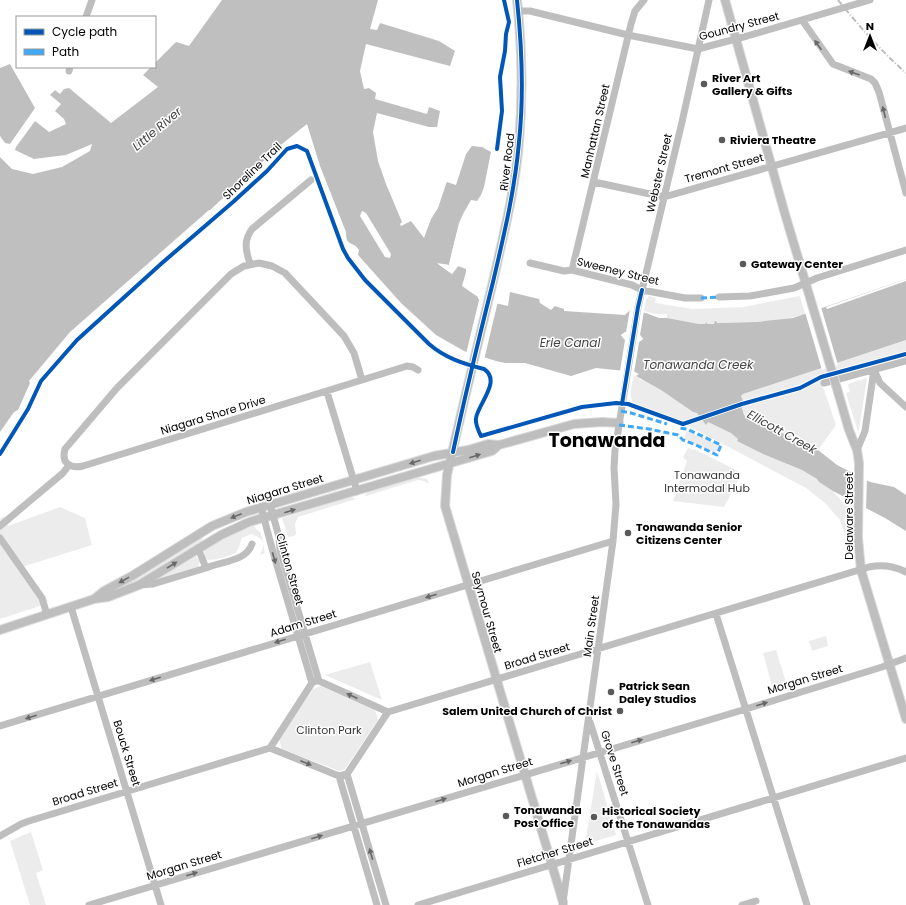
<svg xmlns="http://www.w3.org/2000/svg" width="906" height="905" font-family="Poppins,sans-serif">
<rect width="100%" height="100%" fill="#fff"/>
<path fill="#ececec" d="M 649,296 L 656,298 L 655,303 L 692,309 L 743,307 L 800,296 L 805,314 C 778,323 746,322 716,323 L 716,321 L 715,324 L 707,324 L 707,322 L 705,324 L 699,324 L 667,318 L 667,314 L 655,314 L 644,311 L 646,300 Z
M 906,340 L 906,358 L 821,381 L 836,425 L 818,450 L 744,414 C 742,408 738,400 743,394 Z
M 634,375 L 641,380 L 645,381 L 661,390 L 693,412 L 697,413 L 706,424 L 708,422 L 732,433 L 738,439 L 737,441 L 763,454 L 802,470 L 817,479 L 819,482 L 831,489 L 846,506 L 850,506 L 850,531 L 846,518 L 844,519 L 850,536 L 849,555 L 845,556 L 846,538 L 840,520 L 825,503 L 806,488 L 681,422 L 636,406 C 627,398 632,385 634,375 Z
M 867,378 L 859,430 L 858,431 L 847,397 L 846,393 L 850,392 L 848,384 Z
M 688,431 L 718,445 L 719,447 L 718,451 L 713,452 L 684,439 L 685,434 Z
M 688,448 L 693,450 L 694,449 L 742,473 L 724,507 L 673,501 L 687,461 L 683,457 Z
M 418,477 L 427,479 L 429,484 L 424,481 L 418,480 L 366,496 L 365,495 L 368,492 Z
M 351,497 L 356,499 L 298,517 L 295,524 L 296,534 L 294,536 L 288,537 L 282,518 Z
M 60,507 L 85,518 L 92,545 L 22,567 L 48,601 L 37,607 L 0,619 L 0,519 L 4,516 L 6,519 L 8,526 Z
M 253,526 L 255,527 L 256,529 L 261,533 L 265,553 L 260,555 C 266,543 263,538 251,534 L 242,538 C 240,542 240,547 237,551 C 233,556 211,562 205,559 L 204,552 C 208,543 243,530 253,526 Z
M 202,537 L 203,540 L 198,544 L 152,573 L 126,586 L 126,584 Z
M 195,555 L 200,561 L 198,567 L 156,580 Z
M 826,636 L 828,646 L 812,651 L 809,641 Z
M 776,650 L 786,682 L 772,686 L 763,653 Z
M 370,662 L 382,700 L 325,675 Z
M 321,686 L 375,710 L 378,720 L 345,769 L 339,771 L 282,749 L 279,739 L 313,689 Z
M 597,771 L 616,835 L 585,844 Z
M 31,832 L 43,870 L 36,873 L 46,905 L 30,905 L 10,841 Z"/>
<path fill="#bfbfbf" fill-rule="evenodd" d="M 222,0 L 378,0 L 370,29 L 377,30 L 380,23 L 439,41 L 455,51 L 450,66 L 366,44 L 360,71 L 364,89 L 369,88 L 376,93 L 375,99 L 427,114 L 429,107 L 440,111 L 437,127 L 429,127 L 377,113 L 373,132 L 378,161 L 386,184 L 402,222 L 400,224 L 401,226 L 411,221 L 424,238 L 431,219 L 438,208 L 446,184 L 447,182 L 456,185 L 466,154 L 472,146 L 482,147 L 491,152 L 484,187 L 481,195 L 477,201 L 471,200 C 459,220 454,242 449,265 L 438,264 L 452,274 L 458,266 L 466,269 L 466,272 L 462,286 L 478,297 L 478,299 L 508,306 L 510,292 L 539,299 L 540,303 L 551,310 L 555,306 L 564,309 L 564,311 L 625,315 L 630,310 L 646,313 L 659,318 L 667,318 L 699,324 L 705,324 L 707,322 L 707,324 L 714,324 L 715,321 L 716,321 L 717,323 L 756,322 L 793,318 L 906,279 L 906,340 L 743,394 L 741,396 L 743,401 L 740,402 L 744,415 L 818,450 L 837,465 L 870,482 L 894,487 L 906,495 L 906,531 L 885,518 L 833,491 L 819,482 L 817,479 L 802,470 L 763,454 L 737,441 L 738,439 L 731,433 L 708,422 L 706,425 L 697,413 L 693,412 L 661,390 L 636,376 L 639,374 L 635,372 L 596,368 L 571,376 L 525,363 L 505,363 L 496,361 L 464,351 L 436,335 L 401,303 L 358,255 L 359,250 C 353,240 346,248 346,232 L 320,166 L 307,124 L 282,144 L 210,210 L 209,210 L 70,332 L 29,381 L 30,383 L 18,410 L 14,412 L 0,432 L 0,157 L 12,169 L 33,174 L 62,167 L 90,151 L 92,144 L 66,155 L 34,159 L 15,150 L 16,147 L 35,121 L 49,132 L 66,124 L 64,119 L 55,111 L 61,104 L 50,95 L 55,90 L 60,94 L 64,89 L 69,88 L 111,123 L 158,87 L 143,75 L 151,67 L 155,67 L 155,63 L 176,42 L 189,46 ZM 625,332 L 640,335 L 643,339 L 639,342 L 624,339 L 621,335 Z
M 10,64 L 35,108 L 10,144 L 5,143 L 0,136 L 0,68 Z"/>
<path fill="#fff" d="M 472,200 L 473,201 L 465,214 L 461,224 L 451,266 L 445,267 L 452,271 L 456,265 L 458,266 L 452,274 L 437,263 L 449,265 L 459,223 L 464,212 Z
M 362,211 L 366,213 L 391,254 L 390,258 L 385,257 L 360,216 Z
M 906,279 L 906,281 L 827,309 L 826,307 Z
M 480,296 L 480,297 L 498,301 L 484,360 L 466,354 Z
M 821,307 L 838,365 L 822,370 L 805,312 Z
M 630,309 L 644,311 L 640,335 L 643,339 L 639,342 L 634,373 L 620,371 L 625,340 L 621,335 L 626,332 Z
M 851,470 L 867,478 L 866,511 L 850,503 Z"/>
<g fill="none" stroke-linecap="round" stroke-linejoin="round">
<g stroke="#dbdbdb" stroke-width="10">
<path id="major" d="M 517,0 C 522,47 523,95 519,142 C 515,192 502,241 491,290 C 476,351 461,413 447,475 L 445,506 L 563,902 L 563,905
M 725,0 L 785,214 L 822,338
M 838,392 L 849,430 L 857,450 L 859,463 L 858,538 L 861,570 L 906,719
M 94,599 L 104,591 L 132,576 L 212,526 L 246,512 L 434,456 L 468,450 L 488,444 L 499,445 L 574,424 L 602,422 L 619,423
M 0,630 L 94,599 L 108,597 L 139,585 L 221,535 L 249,522 L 492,451 L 499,445"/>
</g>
<path stroke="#bebebe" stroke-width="7" d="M 518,11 L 530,11 L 628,35 L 698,49 L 747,36 L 870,0
M 86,17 L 92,0
M 802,20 L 833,64 L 871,79 L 875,83 L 879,92 L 906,193
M 69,71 L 70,67
M 594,182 L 664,197 L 906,128
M 259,263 L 272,266 L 285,273 L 344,336 L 354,353 L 362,380 L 83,466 C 70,469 61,463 65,449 L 117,388 L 231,274 L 244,266 Z
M 530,263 L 564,271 L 572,270 L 632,285 L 642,290 L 685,298 L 701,298
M 250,264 C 246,251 243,241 252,229 L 311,180
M 572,270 L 631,24 L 635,11 L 644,0
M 719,297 L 750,296 L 794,288 L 817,278 L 906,250
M 875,372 L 880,383 L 906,407
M 362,380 L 407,366 L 413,367 L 418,370
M 824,383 L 906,361
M 327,392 L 357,491
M 857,450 L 865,431 L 874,370
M 270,504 L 279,537 L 280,550 L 319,681
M 261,507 L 273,552 L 312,683
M 0,526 L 63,473 L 69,465
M 0,538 L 42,598 L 47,615
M 198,548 L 206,568 C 221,561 246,562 252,544
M 139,585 L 153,584 L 206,568
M 71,607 L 161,905
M 716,614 L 807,905
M 388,712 L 869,567 C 882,564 894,566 906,572
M 590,722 L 648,905
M 0,726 L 613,541
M 270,748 L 312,683 L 315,681 L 319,681 L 388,712
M 270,748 L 339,776 L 347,774 L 388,712
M 347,774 L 386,905
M 339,776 L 377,905
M 0,836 L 21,824 L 29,821 L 270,748
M 563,902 L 613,541 L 616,504 L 614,468 L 615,450 L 638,307 L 682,122 L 709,0
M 89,905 L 746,709 L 882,667 L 906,658
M 418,905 L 906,758
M 742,905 L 756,901"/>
<use href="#major" stroke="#bebebe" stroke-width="8"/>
<path stroke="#bebebe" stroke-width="2" stroke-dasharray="6 2 1 2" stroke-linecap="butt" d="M 838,0 C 859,26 881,51 906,73"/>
<g stroke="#dbdbdb" stroke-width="10" stroke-linecap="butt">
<path id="major-bridge" d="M 822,338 L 838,392"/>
</g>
<use href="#major-bridge" stroke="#bebebe" stroke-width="8"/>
<path stroke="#3fa9f5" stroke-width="3" stroke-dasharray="6 3" stroke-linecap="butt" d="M 701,298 L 719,297
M 621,411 L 631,413 L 667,424
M 619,425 L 649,429 L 678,435 L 683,440 L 696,445 L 717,455 L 721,445 L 687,429 L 678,428"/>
<g stroke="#fff" stroke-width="6">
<path id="cycleway" d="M 497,149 L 502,111 L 500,77 L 505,51 L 506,34 L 509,22 L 504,0
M 622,404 L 638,307 L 642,290
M 453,452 C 465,395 479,338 493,282 C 504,235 515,189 519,142 C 524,95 522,47 517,0
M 0,454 L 28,409 L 41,381 L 77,340 L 162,263 L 233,202 L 267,171 L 287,149 L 297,146 L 307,151 L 343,249 L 348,258 L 365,280 L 429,344 C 445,358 464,364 484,369 C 502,381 478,404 476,418 C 475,424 478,430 481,436 L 582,407 L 616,403 L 628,404 L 683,424 L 742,404 L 800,388 L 821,377 L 906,354"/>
</g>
<use href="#cycleway" stroke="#0057b8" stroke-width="4"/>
</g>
<defs><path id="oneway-solid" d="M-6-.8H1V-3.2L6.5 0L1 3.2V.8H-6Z"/></defs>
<g fill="#686868">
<use href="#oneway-solid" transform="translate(818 45) rotate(-125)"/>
<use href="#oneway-solid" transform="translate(854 73) rotate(-160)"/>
<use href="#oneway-solid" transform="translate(884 112) rotate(-104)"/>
<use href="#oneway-solid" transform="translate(475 456) rotate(-17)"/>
<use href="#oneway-solid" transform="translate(415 462) rotate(163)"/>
<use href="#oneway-solid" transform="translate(290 511) rotate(-17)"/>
<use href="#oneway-solid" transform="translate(236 516) rotate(158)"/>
<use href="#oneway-solid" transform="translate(274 558) rotate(74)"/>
<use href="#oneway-solid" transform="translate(172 565) rotate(-32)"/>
<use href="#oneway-solid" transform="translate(124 580) rotate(151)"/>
<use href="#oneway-solid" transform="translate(431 596) rotate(163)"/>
<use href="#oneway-solid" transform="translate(280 641) rotate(163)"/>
<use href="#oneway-solid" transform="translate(155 679) rotate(163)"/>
<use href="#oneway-solid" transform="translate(352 696) rotate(-156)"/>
<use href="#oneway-solid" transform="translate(762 704) rotate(-17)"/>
<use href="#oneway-solid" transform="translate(31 717) rotate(163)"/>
<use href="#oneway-solid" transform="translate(637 741) rotate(-17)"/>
<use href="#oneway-solid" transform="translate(566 762) rotate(-17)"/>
<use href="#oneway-solid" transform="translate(306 763) rotate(22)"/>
<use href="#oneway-solid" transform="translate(441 800) rotate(-17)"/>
<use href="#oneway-solid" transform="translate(317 837) rotate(-17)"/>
<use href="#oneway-solid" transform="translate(371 854) rotate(-106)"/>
<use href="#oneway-solid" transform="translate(192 874) rotate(-17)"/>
</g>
<g fill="#595959" stroke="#fff" stroke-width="1.5">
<circle cx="704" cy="84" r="4"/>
<circle cx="722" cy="140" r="4"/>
<circle cx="743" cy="264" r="4"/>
<circle cx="628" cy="533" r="4"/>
<circle cx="611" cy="692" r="4"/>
<circle cx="620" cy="711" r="4"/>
<circle cx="506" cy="816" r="4"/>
<circle cx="594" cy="817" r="4"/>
</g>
<g text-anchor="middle" stroke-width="3" stroke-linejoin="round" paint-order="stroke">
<g font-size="11" fill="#000" stroke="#fff">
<text transform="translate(739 26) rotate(-15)" y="4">Goundry Street</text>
<text transform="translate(595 131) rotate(-77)" y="4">Manhattan Street</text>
<text transform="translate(507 162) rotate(-83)" y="4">River Road</text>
<text transform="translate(724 168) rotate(-16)" y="4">Tremont Street</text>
<text transform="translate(252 171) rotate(-44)" y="4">Shoreline Trail</text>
<text transform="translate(659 173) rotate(-77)" y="4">Webster Street</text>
<text transform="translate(618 271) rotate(14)" y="4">Sweeney Street</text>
<text transform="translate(213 415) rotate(-17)" y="4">Niagara Shore Drive</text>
<text transform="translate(285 489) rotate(-17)" y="4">Niagara Street</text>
<text transform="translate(849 516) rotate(-90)" y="4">Delaware Street</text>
<text transform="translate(290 569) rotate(74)" y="4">Clinton Street</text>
<text transform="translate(487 612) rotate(74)" y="4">Seymour Street</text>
<text transform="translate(303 623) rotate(-17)" y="4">Adam Street</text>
<text transform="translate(591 626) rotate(-82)" y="4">Main Street</text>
<text transform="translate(537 656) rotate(-17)" y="4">Broad Street</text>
<text transform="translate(805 679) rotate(-17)" y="4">Morgan Street</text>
<text transform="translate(127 753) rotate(73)" y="4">Bouck Street</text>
<text transform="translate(615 763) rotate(72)" y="4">Grove Street</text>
<text transform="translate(495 772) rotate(-17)" y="4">Morgan Street</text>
<text transform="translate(85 792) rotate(-17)" y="4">Broad Street</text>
<text transform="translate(555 852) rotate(-17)" y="4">Fletcher Street</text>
<text transform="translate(184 865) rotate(-17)" y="4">Morgan Street</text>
</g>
<g font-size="11" font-weight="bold" fill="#000" stroke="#fff" text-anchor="start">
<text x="712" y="82">River Art<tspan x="712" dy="13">Gallery &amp; Gifts</tspan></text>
<text x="730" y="144">Riviera Theatre</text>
<text x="751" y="268">Gateway Center</text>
<text x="636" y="531">Tonawanda Senior<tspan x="636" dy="13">Citizens Center</tspan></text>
<text x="619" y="690">Patrick Sean<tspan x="619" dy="13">Daley Studios</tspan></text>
<text x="612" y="715" text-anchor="end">Salem United Church of Christ</text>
<text x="514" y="814">Tonawanda<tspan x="514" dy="13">Post Office</tspan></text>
<text x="602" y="815">Historical Society<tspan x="602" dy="13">of the Tonawandas</tspan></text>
</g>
<g font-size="11" fill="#333" stroke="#fff">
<text x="707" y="479">Tonawanda<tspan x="707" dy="13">Intermodal Hub</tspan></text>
<text x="329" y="734">Clinton Park</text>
</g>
<g font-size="12" font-style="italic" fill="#444" stroke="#fff">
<text transform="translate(157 129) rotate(-40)" y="4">Little River</text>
<text x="570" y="347">Erie Canal</text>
<text x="698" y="369">Tonawanda Creek</text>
<text transform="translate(782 432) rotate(29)" y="4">Ellicott Creek</text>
</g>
<g font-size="19" font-weight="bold" fill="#000" stroke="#fff">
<text x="607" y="447">Tonawanda</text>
</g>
</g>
<rect x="16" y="16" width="140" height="52" fill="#ffffff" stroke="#999999"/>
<rect x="24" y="29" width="20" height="6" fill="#0057b8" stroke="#999999"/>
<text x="52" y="36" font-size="12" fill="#000000">Cycle path</text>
<rect x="24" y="49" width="20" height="6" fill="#3fa9f5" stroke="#999999"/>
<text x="52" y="56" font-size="12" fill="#000000">Path</text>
<g transform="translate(870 36)" stroke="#ffffff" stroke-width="3" paint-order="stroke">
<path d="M0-3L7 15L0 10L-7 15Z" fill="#000000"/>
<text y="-6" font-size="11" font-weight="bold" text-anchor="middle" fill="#000000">N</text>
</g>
</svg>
